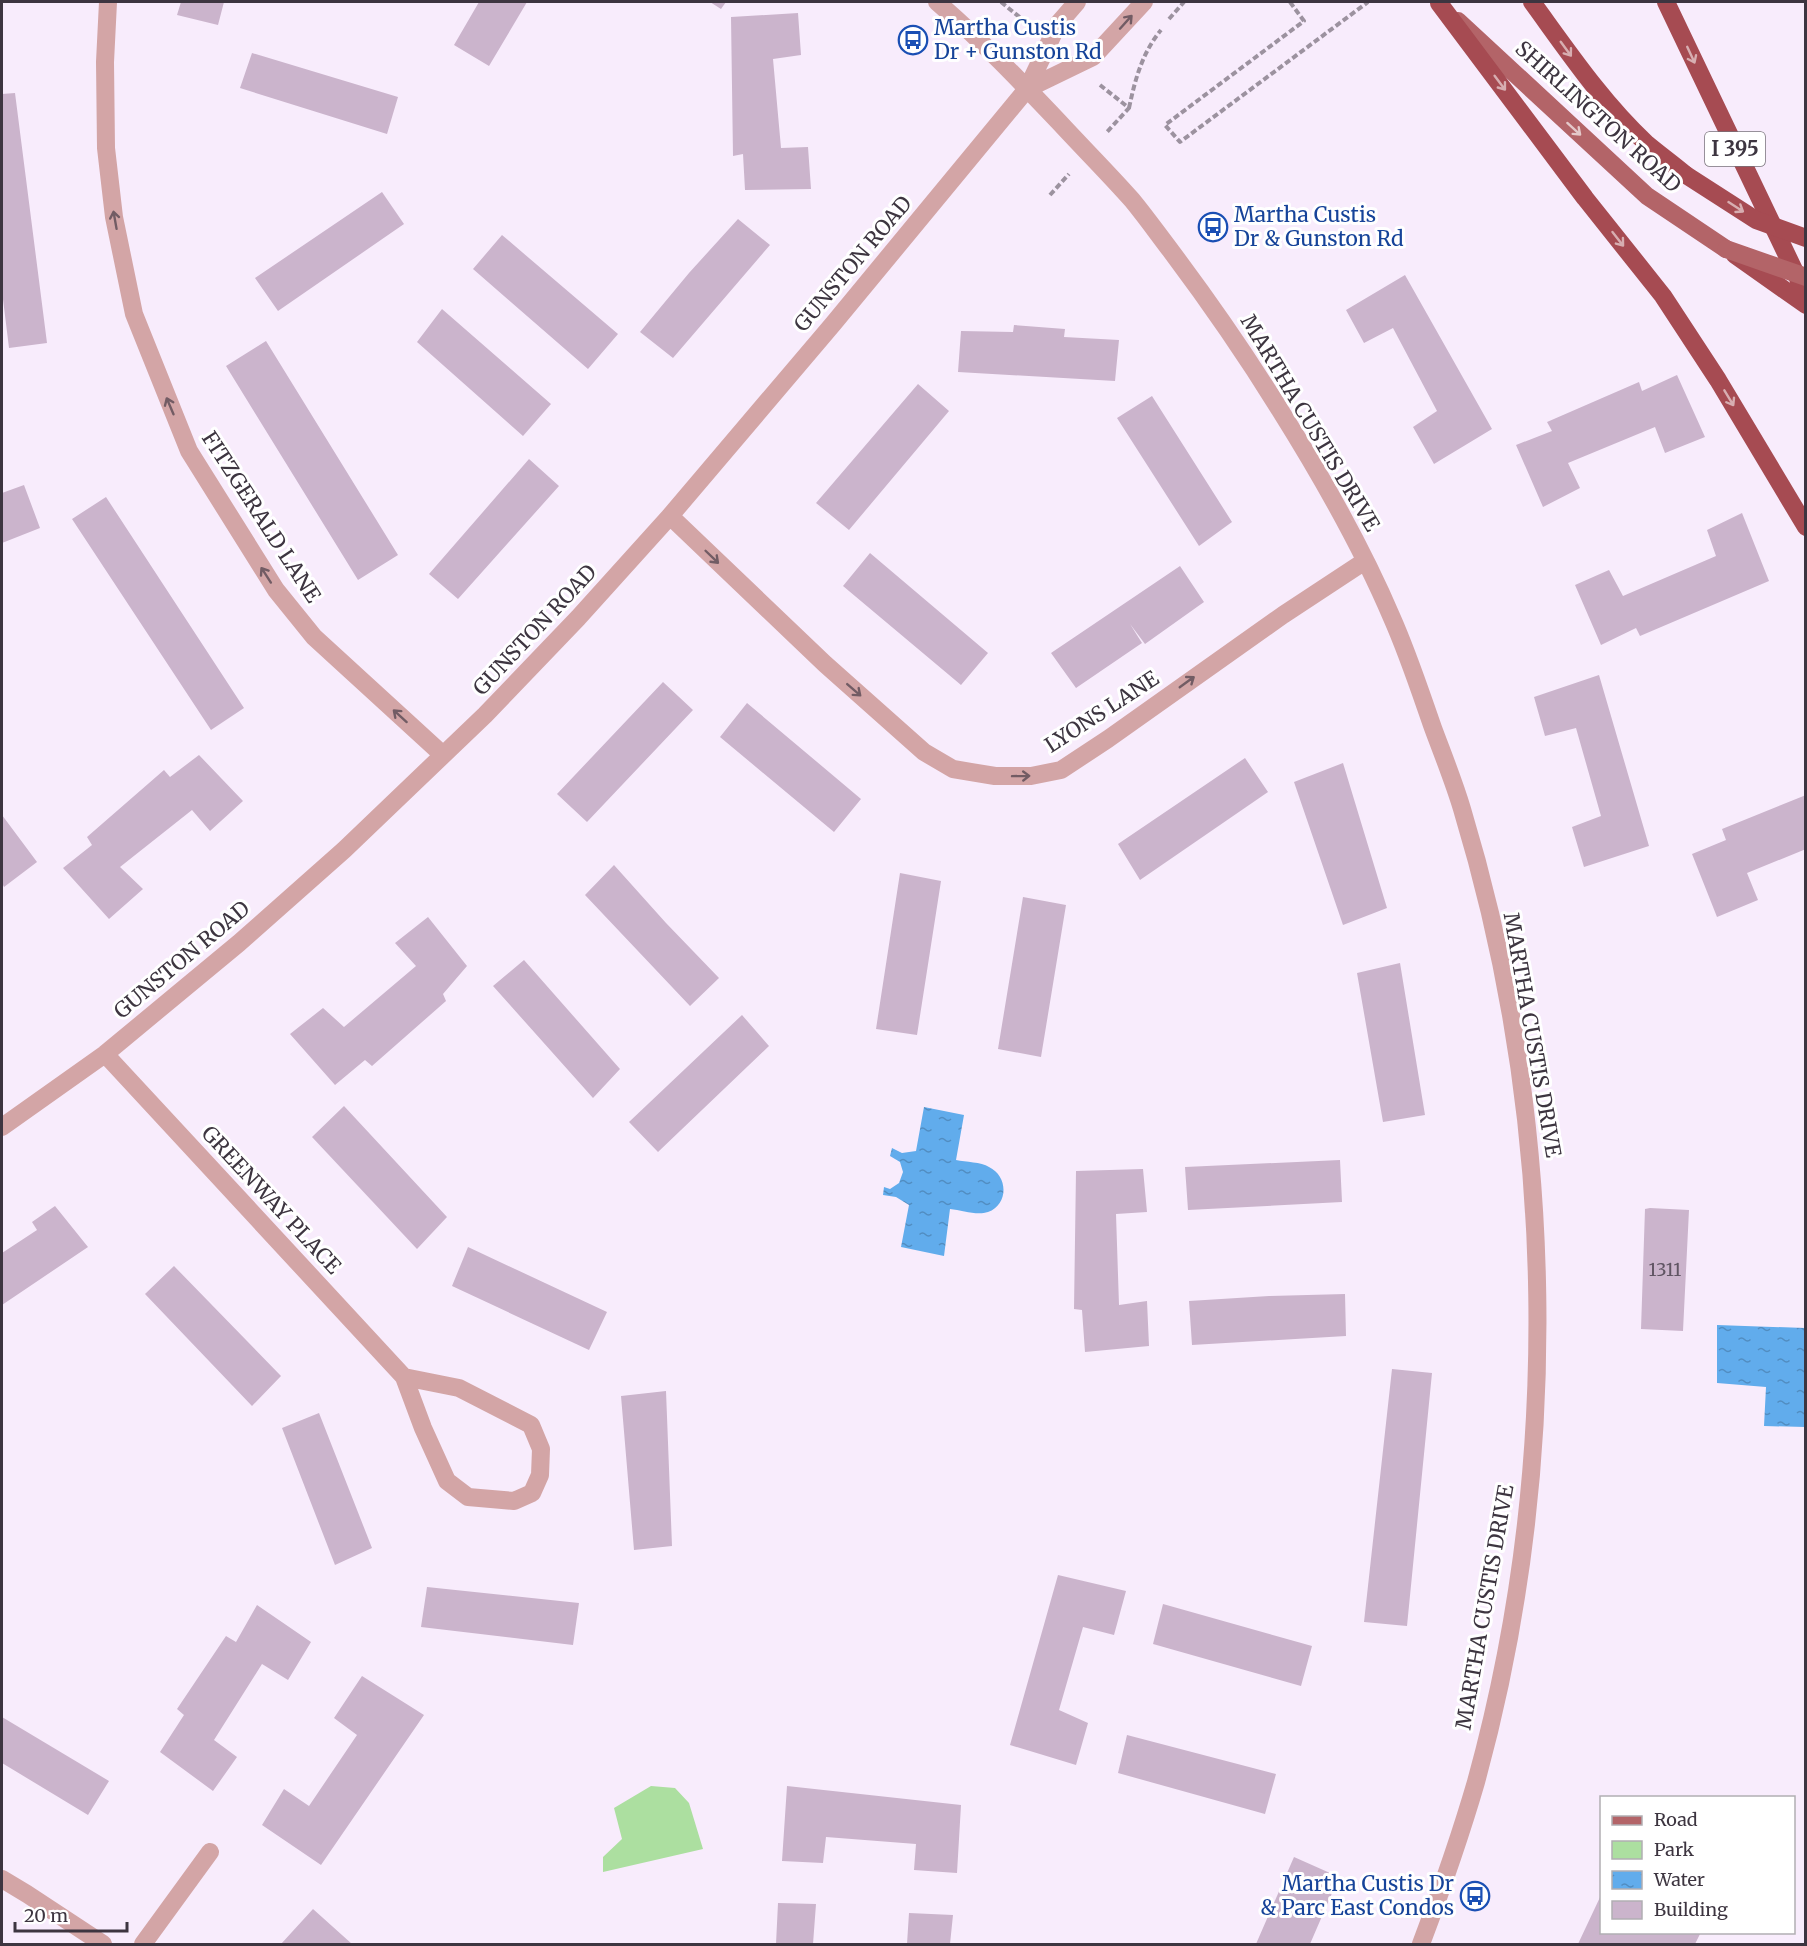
<svg xmlns="http://www.w3.org/2000/svg" width="1807" height="1946" font-family="Merriweather,serif">
<defs>
<pattern id="water-ripples" width="26" height="14" patternUnits="userSpaceOnUse" patternTransform="scale(1.5)"><rect width="26" height="14" fill="#61acec"/><path d="M2 4q2-2 4 0t4 0M15 11q2-2 4 0t4 0" fill="none" stroke="#518dc1"/></pattern>
</defs>
<rect width="100%" height="100%" fill="#f8ecfc"/>
<path fill="#acdfa0" d="M 651,1786 L 675,1788 L 689,1803 L 703,1849 L 603,1872 L 603,1857 L 622,1839 L 614,1808 Z"/>
<path fill="url(#water-ripples)" d="M 924,1107 L 964,1115 L 956,1160 C 966,1162 981,1162 989,1167 C 1008,1176 1009,1204 988,1212 C 977,1216 962,1210 950,1209 L 944,1256 L 901,1247 L 909,1205 L 896,1197 L 883,1195 L 884,1187 L 890,1189 L 899,1183 L 903,1172 L 900,1162 L 890,1156 L 892,1148 L 902,1153 L 916,1151 Z
M 1717,1325 L 1805,1328 L 1805,1427 L 1764,1426 L 1766,1387 L 1717,1383 Z"/>
<path fill="#cbb4cc" d="M 181,2 L 224,2 L 218,25 L 177,15 Z
M 479,2 L 527,2 L 489,66 L 454,45 Z
M 710,2 L 726,2 L 721,9 Z
M 798,13 L 801,55 L 773,59 L 781,148 L 808,147 L 811,189 L 745,190 L 743,154 L 733,156 L 731,17 Z
M 252,53 L 398,97 L 387,134 L 240,88 Z
M 15,93 L 47,343 L 9,348 L 2,291 L 2,94 Z
M 382,192 L 404,224 L 278,311 L 255,278 Z
M 738,219 L 770,245 L 673,358 L 640,332 L 689,273 Z
M 502,235 L 618,334 L 588,369 L 473,269 Z
M 1405,275 L 1492,429 L 1434,464 L 1413,427 L 1437,411 L 1393,328 L 1364,343 L 1346,310 Z
M 442,309 L 551,404 L 523,436 L 417,342 Z
M 1014,325 L 1065,329 L 1064,337 L 1119,340 L 1115,381 L 958,372 L 961,331 L 1013,332 Z
M 266,341 L 398,555 L 358,580 L 226,366 Z
M 1677,375 L 1705,437 L 1665,453 L 1655,427 L 1568,463 L 1580,488 L 1543,507 L 1516,445 L 1552,431 L 1547,422 L 1639,382 L 1642,391 Z
M 918,384 L 949,411 L 849,530 L 816,503 Z
M 1152,396 L 1232,522 L 1199,546 L 1117,418 Z
M 529,459 L 559,486 L 458,599 L 429,574 Z
M 24,485 L 40,528 L 2,543 L 2,493 Z
M 106,497 L 244,708 L 211,730 L 72,519 Z
M 1742,513 L 1769,581 L 1640,636 L 1636,628 L 1601,645 L 1575,585 L 1609,570 L 1623,596 L 1716,556 L 1707,530 Z
M 870,553 L 988,653 L 961,685 L 843,586 Z
M 1180,566 L 1204,602 L 1145,644 L 1130,624 L 1142,643 L 1076,688 L 1051,653 Z
M 1599,675 L 1649,846 L 1584,867 L 1572,827 L 1601,816 L 1576,728 L 1545,736 L 1534,697 Z
M 663,682 L 693,710 L 587,822 L 557,794 Z
M 747,703 L 861,799 L 834,832 L 720,737 Z
M 199,755 L 243,801 L 210,831 L 192,810 L 120,867 L 143,889 L 109,919 L 63,868 L 92,845 L 87,837 L 164,770 L 170,777 Z
M 1245,758 L 1268,792 L 1140,880 L 1118,844 Z
M 1343,763 L 1387,908 L 1343,925 L 1294,782 Z
M 1806,795 L 1806,849 L 1747,873 L 1758,900 L 1717,917 L 1692,854 L 1726,840 L 1722,829 Z
M 2,815 L 37,862 L 4,887 L 2,883 Z
M 614,865 L 666,923 L 719,978 L 690,1006 L 585,895 Z
M 900,873 L 941,881 L 917,1035 L 876,1029 Z
M 1023,897 L 1066,905 L 1041,1057 L 998,1049 Z
M 428,917 L 467,966 L 443,994 L 446,1001 L 372,1066 L 365,1060 L 335,1085 L 290,1034 L 323,1008 L 344,1027 L 416,966 L 395,943 Z
M 524,960 L 620,1069 L 593,1098 L 493,986 Z
M 1400,963 L 1425,1115 L 1383,1122 L 1357,973 Z
M 742,1015 L 769,1046 L 658,1152 L 629,1122 Z
M 344,1106 L 447,1217 L 417,1249 L 312,1137 Z
M 1340,1160 L 1342,1202 L 1188,1210 L 1185,1167 Z
M 1143,1169 L 1147,1212 L 1116,1214 L 1119,1305 L 1147,1301 L 1149,1346 L 1085,1352 L 1082,1310 L 1074,1309 L 1076,1171 Z
M 55,1206 L 88,1247 L 2,1305 L 2,1253 L 37,1230 L 32,1222 Z
M 1650,1208 L 1689,1210 L 1683,1331 L 1641,1329 L 1645,1209 Z
M 468,1247 L 607,1312 L 589,1350 L 452,1286 Z
M 174,1266 L 281,1376 L 252,1406 L 145,1294 Z
M 1345,1294 L 1346,1336 L 1192,1345 L 1189,1301 L 1269,1296 Z
M 1392,1369 L 1432,1373 L 1407,1626 L 1364,1622 Z
M 666,1391 L 672,1546 L 634,1550 L 621,1396 Z
M 319,1413 L 372,1548 L 335,1565 L 282,1428 Z
M 1058,1575 L 1126,1591 L 1114,1635 L 1083,1627 L 1059,1710 L 1088,1723 L 1076,1765 L 1010,1745 Z
M 427,1587 L 579,1603 L 573,1645 L 421,1627 Z
M 1163,1604 L 1312,1646 L 1301,1686 L 1153,1644 Z
M 257,1605 L 311,1642 L 288,1680 L 262,1664 L 214,1740 L 237,1757 L 213,1791 L 160,1752 L 184,1715 L 177,1709 L 226,1636 L 236,1642 Z
M 362,1676 L 424,1715 L 321,1865 L 262,1825 L 284,1789 L 309,1806 L 357,1735 L 334,1718 Z
M 2,1717 L 109,1781 L 88,1815 L 2,1763 Z
M 1127,1735 L 1276,1774 L 1265,1814 L 1118,1773 Z
M 787,1786 L 961,1805 L 957,1873 L 914,1870 L 916,1844 L 826,1837 L 823,1863 L 782,1861 Z
M 1294,1857 L 1339,1877 L 1310,1944 L 1256,1944 Z
M 1602,1893 L 1602,1932 L 1701,1932 L 1695,1944 L 1578,1944 Z
M 778,1903 L 816,1904 L 813,1944 L 776,1944 Z
M 313,1909 L 352,1944 L 281,1944 Z
M 909,1913 L 953,1915 L 950,1944 L 907,1944 Z"/>
<g fill="none" stroke-linecap="round" stroke-linejoin="round">
<path stroke="#9c929f" stroke-width="4" stroke-dasharray="6 3" stroke-linecap="butt" d="M 1001,2 L 1028,24
M 1290,2 L 1304,21 L 1165,125 L 1180,142 L 1368,2
M 1169,19 L 1184,2
M 1100,85 L 1129,108 L 1106,133
M 1129,108 C 1135,80 1142,53 1161,30
M 1050,195 L 1069,174"/>
<path stroke="#d3a5a6" stroke-width="18" d="M 108,2 L 105,62 L 106,148 L 114,217 L 134,314 L 189,451 L 276,590 L 314,637 L 443,755
M 937,2 C 980,39 1020,81 1059,122 C 1083,148 1109,174 1132,200 C 1146,217 1158,234 1171,251 C 1210,303 1246,355 1280,410 C 1322,477 1361,545 1392,618 C 1408,654 1420,691 1433,728 C 1443,755 1454,782 1462,809 C 1557,1123 1563,1466 1476,1782 C 1460,1837 1441,1891 1421,1944
M 1027,89 L 1093,57 L 1144,2
M 670,516 L 825,664 L 924,752 L 953,769 L 995,776 L 1031,776 L 1061,770 L 1108,739 L 1283,615 L 1365,561
M 105,1054 L 404,1377 L 423,1428 L 447,1481 L 468,1497 L 514,1501 L 532,1493 L 540,1475 L 541,1449 L 531,1425 L 459,1388 L 404,1377
M 2,1127 L 105,1054 L 239,943 L 344,850 L 485,715 L 578,618 L 670,516 L 833,324 L 1027,89 L 1058,24 L 1077,2
M 2,1879 L 27,1894 L 103,1944
M 143,1944 L 210,1852"/>
<path stroke="#b36468" stroke-width="18" d="M 1458,21 L 1647,196 L 1726,249"/>
<path stroke="#a64b52" stroke-width="18" d="M 1532,2 C 1567,50 1602,102 1646,143 C 1659,154 1673,164 1686,175
M 1666,2 L 1806,295
M 1439,3 L 1585,198 L 1663,296 L 1718,380 L 1806,527
M 1735,255 L 1806,305"/>
<path stroke="#b36468" stroke-width="18" d="M 1726,249 L 1806,277"/>
<path stroke="#a64b52" stroke-width="18" d="M 1686,175 L 1756,220 L 1806,238"/>
</g>
<defs><path id="oneway-shaft" d="M-6 0H5M1.5-3L5.5 0L1.5 3" fill="none" stroke-width="1.6" stroke-linecap="round" stroke-linejoin="round" transform="scale(1.5)"/></defs>
<g stroke="#725c64">
<use href="#oneway-shaft" transform="translate(1126 22) rotate(-48)"/>
<use href="#oneway-shaft" transform="translate(115 220) rotate(-100)"/>
<use href="#oneway-shaft" transform="translate(170 406) rotate(-113)"/>
<use href="#oneway-shaft" transform="translate(712 557) rotate(44)"/>
<use href="#oneway-shaft" transform="translate(266 575) rotate(-123)"/>
<use href="#oneway-shaft" transform="translate(1187 682) rotate(-36)"/>
<use href="#oneway-shaft" transform="translate(854 690) rotate(41)"/>
<use href="#oneway-shaft" transform="translate(400 716) rotate(-138)"/>
<use href="#oneway-shaft" transform="translate(1021 776) rotate(-1)"/>
</g>
<g stroke="#d7aeb1">
<use href="#oneway-shaft" transform="translate(1566 49) rotate(54)"/>
<use href="#oneway-shaft" transform="translate(1691 55) rotate(65)"/>
<use href="#oneway-shaft" transform="translate(1500 83) rotate(53)"/>
<use href="#oneway-shaft" transform="translate(1736 207) rotate(33)"/>
<use href="#oneway-shaft" transform="translate(1618 239) rotate(52)"/>
<use href="#oneway-shaft" transform="translate(1729 398) rotate(59)"/>
</g>
<use stroke="#e4c9ca" href="#oneway-shaft" transform="translate(1574 129) rotate(42)"/>
<defs>
<g id="bus-ring" transform="scale(1.5)"><circle r="9.5" fill="#fff" stroke="#1a4fb4" stroke-width="1.5"/><path d="M-5-6H5V4H4V6H2V4H-2V6H-4V4H-5ZM-3.5-4V0h7V-4ZM-3.5 1.2v1.5H-2V1.2ZM2 1.2v1.5H3.5V1.2Z" fill="#1a4fb4"/></g>
</defs>
<g fill-rule="evenodd">
<use href="#bus-ring" x="913" y="40"/>
<use href="#bus-ring" x="1213" y="227"/>
<use href="#bus-ring" x="1475" y="1896"/>
</g>
<g text-anchor="middle" stroke-width="6" stroke-linejoin="round" paint-order="stroke">
<g font-size="18" fill="#605563">
<text x="1665" y="1276">1311</text>
</g>
<rect fill="#fff" stroke="#777279" stroke-width="1.5" x="1705" y="132" width="60" height="34" rx="4.5"/>
<g font-size="20" font-weight="bold" fill="#3d3540">
<text x="1735" y="156">I 395</text>
</g>
<g font-size="21" fill="#164399" stroke="#fff" text-anchor="start">
<text x="934" y="35">Martha Custis<tspan x="934" dy="24">Dr + Gunston Rd</tspan></text>
<text x="1234" y="222">Martha Custis<tspan x="1234" dy="24">Dr &amp; Gunston Rd</tspan></text>
<text x="1454" y="1891" text-anchor="end">Martha Custis Dr<tspan x="1454" dy="24">&amp; Parc East Condos</tspan></text>
</g>
<g font-size="21" fill="#3d3540" stroke="#fff">
<text transform="translate(1598 117) rotate(42)" y="7">SHIRLINGTON ROAD</text>
<text transform="translate(853 264) rotate(-50)" y="7">GUNSTON ROAD</text>
<text transform="translate(1310 423) rotate(59)" y="7">MARTHA CUSTIS DRIVE</text>
<text transform="translate(261 517) rotate(57)" y="7">FITZGERALD LANE</text>
<text transform="translate(535 630) rotate(-47)" y="7">GUNSTON ROAD</text>
<text transform="translate(1102 712) rotate(-33)" y="7">LYONS LANE</text>
<text transform="translate(182 960) rotate(-40)" y="7">GUNSTON ROAD</text>
<text transform="translate(1532 1035) rotate(80)" y="7">MARTHA CUSTIS DRIVE</text>
<text transform="translate(271 1200) rotate(47)" y="7">GREENWAY PLACE</text>
<text transform="translate(1485 1607) rotate(-80)" y="7">MARTHA CUSTIS DRIVE</text>
</g>
</g>
<rect width="1807" height="1946" fill="none" stroke="#3d3540" stroke-width="6"/>
<rect x="1600" y="1796" width="195" height="138" fill="#ffffff" stroke="#b1aeb3" stroke-width="1.5"/>
<rect x="1612" y="1816" width="30" height="9" fill="#b36468" stroke="#b1aeb3" stroke-width="1.5"/>
<text x="1654" y="1826" font-size="18" fill="#3d3540">Road</text>
<rect x="1612" y="1841" width="30" height="18" fill="#acdfa0" stroke="#b1aeb3" stroke-width="1.5"/>
<text x="1654" y="1856" font-size="18" fill="#3d3540">Park</text>
<rect x="1612" y="1871" width="30" height="18" fill="url(#water-ripples)" stroke="#b1aeb3" stroke-width="1.5"/>
<text x="1654" y="1886" font-size="18" fill="#3d3540">Water</text>
<rect x="1612" y="1901" width="30" height="18" fill="#cbb4cc" stroke="#b1aeb3" stroke-width="1.5"/>
<text x="1654" y="1916" font-size="18" fill="#3d3540">Building</text>
<path d="M15 1922v9h112v-9" fill="none" stroke="#3d3540" stroke-width="3"/>
<text x="24" y="1922" font-size="18" fill="#3d3540" stroke="#ffffff" stroke-width="4.5" paint-order="stroke">20 m</text>
</svg>
